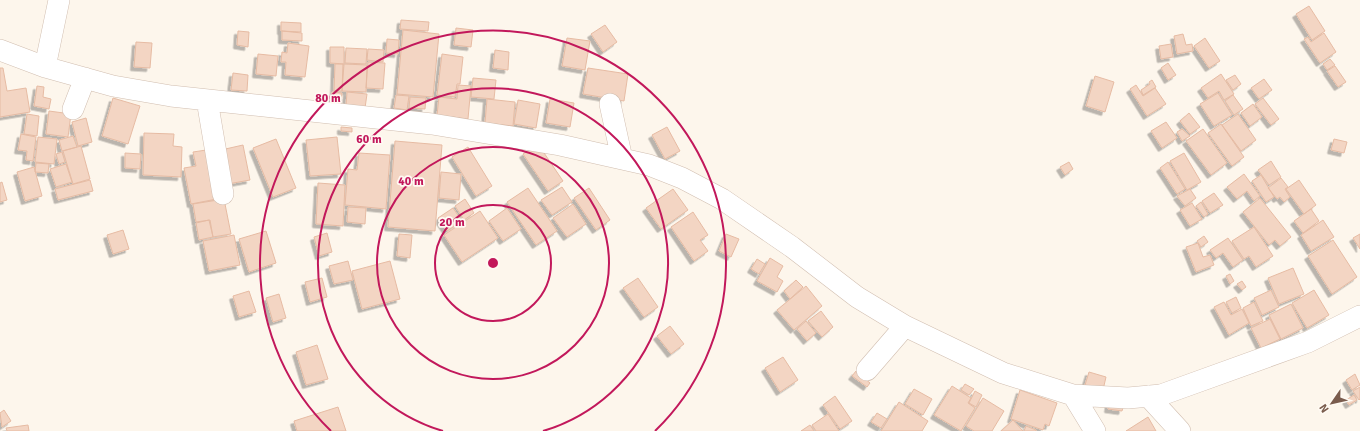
<svg xmlns="http://www.w3.org/2000/svg" width="1360" height="431" font-family="Signika,sans-serif">
<defs>
<filter id="shadow"><feDropShadow dx="-3.5" dy="3.5" stdDeviation="0" flood-color="#0004"/></filter>
</defs>
<rect width="100%" height="100%" fill="#fdf6ec"/>
<path fill="#f3d5c3" stroke="#e6bba3" filter="url(#shadow)" d="M 1309,6 L 1325,31 L 1312,40 L 1296,14 Z
M 401,20 L 429,22 L 428,31 L 400,29 Z
M 281,22 L 301,23 L 301,32 L 281,31 Z
M 605,25 L 617,42 L 603,52 L 591,34 Z
M 456,28 L 473,30 L 471,47 L 454,45 Z
M 403,30 L 439,34 L 433,97 L 397,94 Z
M 238,31 L 249,32 L 248,47 L 237,45 Z
M 282,31 L 302,33 L 302,41 L 282,40 Z
M 1324,33 L 1336,52 L 1320,63 L 1304,39 L 1308,37 L 1311,42 Z
M 1183,34 L 1186,45 L 1192,44 L 1193,51 L 1177,54 L 1174,36 Z
M 567,38 L 590,41 L 585,70 L 562,66 Z
M 1205,38 L 1220,61 L 1209,68 L 1194,46 Z
M 387,39 L 399,40 L 398,54 L 386,53 Z
M 136,42 L 152,43 L 150,68 L 134,67 Z
M 288,43 L 309,46 L 305,77 L 285,75 L 286,62 L 281,62 L 282,52 L 287,53 Z
M 1171,44 L 1173,57 L 1161,59 L 1159,46 Z
M 330,47 L 344,47 L 344,64 L 330,63 Z
M 346,48 L 367,49 L 366,64 L 345,63 Z
M 368,49 L 384,50 L 383,62 L 367,60 Z
M 495,50 L 509,52 L 508,70 L 493,68 Z
M 258,54 L 278,56 L 276,76 L 256,74 Z
M 442,54 L 463,57 L 460,84 L 457,84 L 455,97 L 437,95 Z
M 1330,59 L 1335,65 L 1327,70 L 1323,64 Z
M 368,62 L 385,63 L 383,89 L 366,88 Z
M 1168,63 L 1176,75 L 1168,80 L 1161,68 Z
M 335,64 L 343,64 L 342,91 L 334,91 Z
M 344,64 L 367,65 L 366,92 L 342,91 Z
M 1335,66 L 1346,82 L 1338,87 L 1327,71 Z
M 0,68 L 3,68 L 7,91 L 26,88 L 30,112 L 0,117 Z
M 588,68 L 628,74 L 624,101 L 583,94 Z
M 233,73 L 248,75 L 247,91 L 231,90 Z
M 1221,74 L 1234,94 L 1224,100 L 1219,91 L 1208,98 L 1201,88 Z
M 1235,75 L 1241,84 L 1233,90 L 1226,80 Z
M 1095,76 L 1114,82 L 1105,112 L 1086,106 Z
M 473,78 L 496,80 L 494,99 L 471,97 Z
M 1264,79 L 1272,90 L 1259,99 L 1251,88 Z
M 1152,80 L 1156,87 L 1143,95 L 1141,90 L 1150,84 L 1149,82 Z
M 458,85 L 471,86 L 468,119 L 437,115 L 439,97 L 457,99 Z
M 1136,85 L 1143,96 L 1155,88 L 1166,104 L 1147,116 L 1130,89 Z
M 37,86 L 44,87 L 43,97 L 51,99 L 49,109 L 34,106 Z
M 332,92 L 342,93 L 341,106 L 331,105 Z
M 347,92 L 367,94 L 365,108 L 346,106 Z
M 1218,93 L 1232,115 L 1214,126 L 1200,104 Z
M 396,95 L 409,96 L 407,110 L 394,108 Z
M 1233,95 L 1243,109 L 1234,115 L 1225,101 Z
M 410,97 L 426,98 L 425,109 L 409,108 Z
M 113,98 L 140,106 L 128,144 L 102,136 Z
M 1263,98 L 1279,119 L 1271,125 L 1255,104 Z
M 487,99 L 515,102 L 513,126 L 485,123 Z
M 550,99 L 574,103 L 570,127 L 546,123 Z
M 518,100 L 540,104 L 536,128 L 514,124 Z
M 1253,104 L 1262,117 L 1250,126 L 1241,113 Z
M 49,111 L 71,114 L 68,137 L 46,134 Z
M 1189,113 L 1200,127 L 1190,134 L 1180,121 Z
M 27,114 L 39,116 L 37,136 L 24,134 Z
M 1238,114 L 1256,140 L 1241,151 L 1222,125 Z
M 86,118 L 92,142 L 78,146 L 72,122 Z
M 1166,122 L 1177,138 L 1162,148 L 1151,131 Z
M 1221,124 L 1244,157 L 1232,166 L 1208,133 Z
M 341,127 L 352,128 L 352,132 L 341,131 Z
M 667,127 L 680,151 L 665,159 L 652,135 Z
M 1182,129 L 1190,136 L 1182,141 L 1177,132 Z
M 1203,129 L 1227,163 L 1211,175 L 1186,141 Z
M 144,133 L 174,134 L 173,146 L 182,147 L 181,177 L 143,175 Z
M 21,134 L 36,137 L 33,161 L 26,160 L 27,151 L 18,150 Z
M 73,136 L 77,147 L 62,151 L 59,140 Z
M 38,137 L 57,139 L 54,164 L 35,162 Z
M 337,137 L 341,174 L 310,176 L 306,140 Z
M 276,139 L 296,188 L 273,197 L 253,148 Z
M 1334,139 L 1347,142 L 1344,153 L 1331,150 Z
M 395,141 L 442,145 L 435,231 L 388,227 Z
M 538,144 L 563,181 L 548,191 L 523,154 Z
M 243,145 L 250,180 L 228,184 L 221,150 Z
M 81,146 L 90,179 L 73,184 L 63,151 Z
M 468,147 L 492,186 L 476,196 L 452,157 Z
M 213,149 L 222,198 L 191,204 L 184,168 L 196,166 L 193,152 Z
M 62,152 L 65,162 L 59,164 L 56,154 Z
M 125,153 L 141,154 L 140,169 L 125,168 Z
M 359,153 L 390,155 L 386,209 L 345,205 L 348,169 L 357,170 Z
M 1184,153 L 1201,182 L 1187,190 L 1170,161 Z
M 1271,161 L 1281,177 L 1269,185 L 1258,170 Z
M 1069,162 L 1073,169 L 1065,175 L 1060,167 Z
M 1168,162 L 1185,189 L 1177,194 L 1160,168 Z
M 36,163 L 49,164 L 48,173 L 35,172 Z
M 66,164 L 72,182 L 56,187 L 50,169 Z
M 34,167 L 42,196 L 25,201 L 17,172 Z
M 441,172 L 461,174 L 459,200 L 439,198 Z
M 1244,174 L 1260,196 L 1254,201 L 1247,191 L 1237,199 L 1227,187 Z
M 1261,175 L 1274,197 L 1266,202 L 1252,181 Z
M 1281,178 L 1288,187 L 1285,189 L 1290,197 L 1284,202 L 1280,197 L 1277,199 L 1268,188 Z
M 90,180 L 93,191 L 58,200 L 55,189 Z
M 1299,180 L 1316,205 L 1304,214 L 1286,189 Z
M 2,182 L 7,200 L 0,202 L 0,183 Z
M 318,183 L 345,185 L 343,226 L 316,224 Z
M 562,187 L 572,202 L 552,215 L 541,200 Z
M 528,188 L 557,231 L 536,245 L 507,202 Z
M 589,188 L 610,220 L 596,230 L 574,198 Z
M 673,189 L 688,210 L 661,229 L 646,208 Z
M 1190,189 L 1196,198 L 1185,206 L 1177,196 Z
M 1214,193 L 1223,205 L 1210,213 L 1202,201 Z
M 1260,198 L 1291,237 L 1280,246 L 1275,240 L 1269,245 L 1243,212 Z
M 224,199 L 231,234 L 213,237 L 210,220 L 196,222 L 193,204 Z
M 465,199 L 474,213 L 464,220 L 455,206 Z
M 1201,202 L 1208,214 L 1204,217 L 1196,206 Z
M 1192,203 L 1202,219 L 1190,226 L 1180,210 Z
M 573,204 L 586,224 L 567,237 L 553,218 Z
M 348,207 L 366,208 L 365,224 L 347,222 Z
M 453,208 L 462,221 L 447,231 L 438,218 Z
M 507,208 L 521,229 L 503,241 L 489,221 Z
M 1311,209 L 1319,221 L 1303,233 L 1294,221 Z
M 480,211 L 498,238 L 462,262 L 444,235 Z
M 693,212 L 708,235 L 700,240 L 708,251 L 694,261 L 671,227 Z
M 209,220 L 213,237 L 199,240 L 196,223 Z
M 1323,220 L 1334,237 L 1311,251 L 1301,235 Z
M 1254,227 L 1273,256 L 1256,267 L 1249,256 L 1244,259 L 1232,241 Z
M 123,230 L 129,249 L 113,254 L 107,235 Z
M 266,231 L 276,263 L 249,272 L 239,239 Z
M 327,233 L 332,252 L 319,256 L 314,237 Z
M 399,234 L 412,235 L 410,258 L 397,256 Z
M 726,234 L 739,239 L 731,257 L 719,251 Z
M 1360,234 L 1360,249 L 1353,238 Z
M 234,235 L 240,265 L 209,271 L 203,241 Z
M 1204,236 L 1208,242 L 1201,247 L 1197,241 Z
M 1228,238 L 1243,260 L 1233,267 L 1223,253 L 1216,258 L 1210,250 Z
M 1333,240 L 1357,277 L 1332,294 L 1308,256 Z
M 1198,243 L 1203,257 L 1210,255 L 1214,265 L 1196,272 L 1186,247 Z
M 770,258 L 783,266 L 777,277 L 783,281 L 777,292 L 757,281 Z
M 757,259 L 765,264 L 759,274 L 751,269 Z
M 348,261 L 353,280 L 334,284 L 329,266 Z
M 390,261 L 400,299 L 362,309 L 352,271 Z
M 1293,268 L 1304,294 L 1279,304 L 1268,278 Z
M 1230,274 L 1234,281 L 1230,284 L 1226,276 Z
M 322,278 L 327,297 L 310,302 L 305,282 Z
M 638,278 L 658,307 L 644,317 L 623,288 Z
M 796,280 L 803,287 L 790,299 L 784,291 Z
M 1242,281 L 1246,287 L 1242,290 L 1237,284 Z
M 806,286 L 822,306 L 794,330 L 777,310 Z
M 1271,290 L 1279,307 L 1262,315 L 1254,298 Z
M 1314,290 L 1329,315 L 1307,328 L 1292,303 Z
M 249,291 L 256,312 L 239,317 L 233,296 Z
M 279,294 L 286,318 L 273,322 L 266,298 Z
M 1236,297 L 1241,308 L 1232,313 L 1226,302 Z
M 1224,302 L 1231,315 L 1242,309 L 1249,323 L 1229,335 L 1214,307 Z
M 1254,302 L 1263,321 L 1251,326 L 1243,308 Z
M 1291,304 L 1303,328 L 1281,339 L 1269,315 Z
M 821,311 L 833,327 L 822,337 L 808,321 Z
M 1270,319 L 1280,339 L 1261,348 L 1251,328 Z
M 806,321 L 816,333 L 807,341 L 797,329 Z
M 670,326 L 684,344 L 671,354 L 657,336 Z
M 317,345 L 328,379 L 306,385 L 296,352 Z
M 783,357 L 798,380 L 780,392 L 765,368 Z
M 856,371 L 870,383 L 867,387 L 852,376 Z
M 1089,372 L 1106,377 L 1103,390 L 1085,385 Z
M 1355,374 L 1360,385 L 1352,390 L 1346,380 Z
M 965,384 L 974,389 L 969,395 L 961,390 Z
M 952,386 L 971,398 L 968,403 L 975,408 L 961,431 L 934,415 Z
M 1360,387 L 1360,399 L 1359,400 L 1353,391 Z
M 914,389 L 932,399 L 923,415 L 905,404 Z
M 1020,390 L 1057,403 L 1049,426 L 1045,424 L 1043,430 L 1011,419 Z
M 975,391 L 982,395 L 976,407 L 969,403 Z
M 1354,395 L 1357,400 L 1349,405 L 1346,400 Z
M 835,396 L 852,421 L 840,429 L 823,405 Z
M 983,398 L 1004,411 L 992,431 L 974,431 L 966,426 Z
M 899,402 L 928,421 L 922,431 L 881,431 Z
M 1109,402 L 1124,404 L 1122,411 L 1108,409 Z
M 338,407 L 346,431 L 297,431 L 294,421 Z
M 4,410 L 11,421 L 2,427 L 0,413 Z
M 877,413 L 887,419 L 881,428 L 871,422 Z
M 828,414 L 839,431 L 816,431 L 812,425 Z
M 1148,417 L 1156,431 L 1126,431 Z
M 1013,420 L 1023,431 L 1001,431 Z
M 28,425 L 29,431 L 7,431 L 6,428 Z
M 810,425 L 814,431 L 801,431 Z
M 1026,426 L 1036,430 L 1036,431 L 1024,431 Z"/>
<g fill="none" stroke-linecap="round" stroke-linejoin="round">
<g stroke="#d1beb0" stroke-width="22">
<path id="minor" d="M 0,50 L 45,67 L 113,86 L 171,96 L 432,124 L 560,145 L 649,165 L 682,178 L 722,199 L 792,247 L 857,297 L 905,326 L 1003,373 L 1073,395 L 1128,398 L 1161,395 L 1308,342 L 1360,316
M 45,67 L 59,0
M 207,100 L 223,194
M 610,104 L 622,159
M 73,109 L 85,78
M 867,370 L 905,326
M 1073,395 L 1095,431
M 1148,396 L 1180,431"/>
</g>
<use href="#minor" stroke="#fff" stroke-width="21"/>
</g>
<g fill="none" stroke="#c2185b" stroke-width="2">
<circle cx="493" cy="263" r="58"/>
<circle cx="493" cy="263" r="116"/>
<path d="M443 431A175 175 0 1 1 543 431"/>
<path d="M331 431A233 233 0 1 1 655 431"/>
</g>
<circle cx="493" cy="263" r="6" fill="#c2185b" stroke="#fffaf3" stroke-width="2"/>
<g font-size="12" text-anchor="middle" font-weight="bold" fill="#c2185b" stroke="#fffaf3" stroke-width="3.5" stroke-linejoin="round" paint-order="stroke">
<text x="328" y="102">80 m</text>
<text x="369" y="143">60 m</text>
<text x="411" y="185">40 m</text>
<text x="452" y="226">20 m</text>
</g>
<g transform="translate(1332 403) rotate(236)" stroke="#fffaf3" stroke-width="3" paint-order="stroke">
<path d="M0-3L7 15L0 10L-7 15Z" fill="#7a5c4d"/>
<text y="-6" font-size="11" font-weight="bold" text-anchor="middle" fill="#7a5c4d">N</text>
</g>
</svg>
